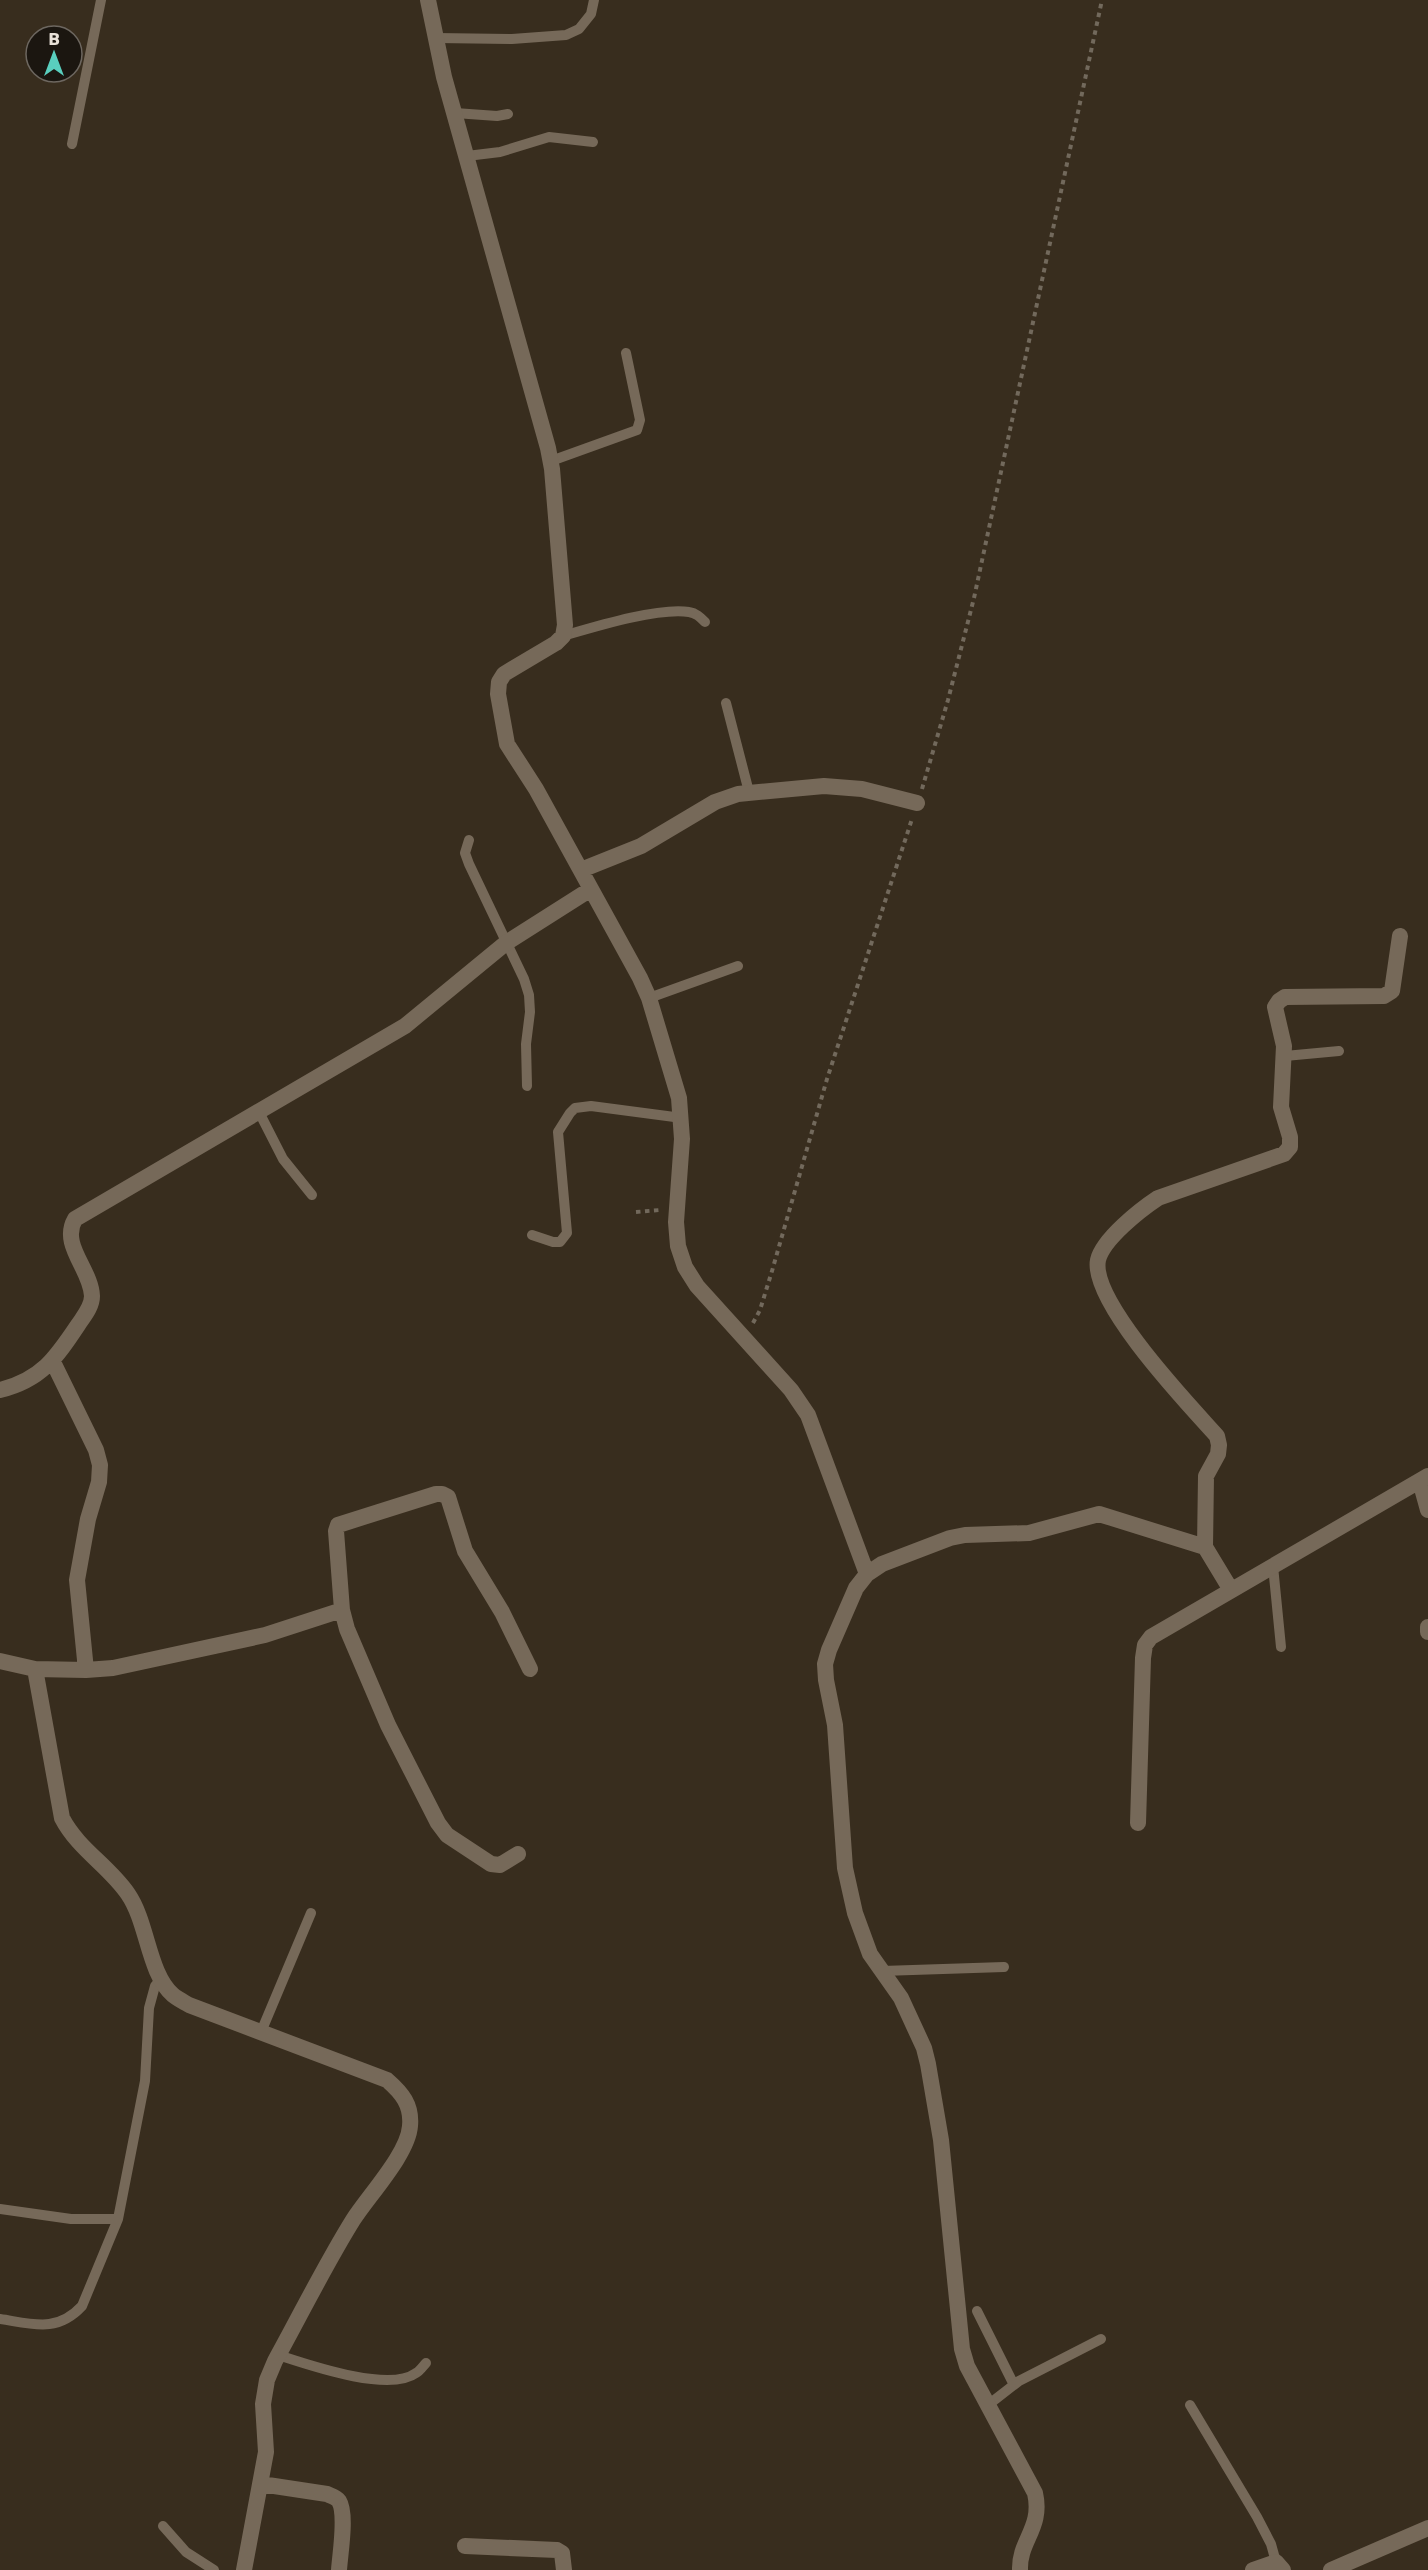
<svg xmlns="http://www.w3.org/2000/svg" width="1428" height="2570" font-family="Rubik,sans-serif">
<rect width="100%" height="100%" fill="#382d1e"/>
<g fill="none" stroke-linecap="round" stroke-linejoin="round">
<path stroke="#72695c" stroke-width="4" stroke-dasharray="4.5 4.5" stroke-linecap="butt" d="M 922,789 L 948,700 L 974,598 L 1102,0
M 636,1212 L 660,1210
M 753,1323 L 760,1310 L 772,1271 L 827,1079 L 912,819"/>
<path stroke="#766959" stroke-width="10" d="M 436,38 L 512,39 L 566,35 L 579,29 L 591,14 L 594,0
M 455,113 L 497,116 L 508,114
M 72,144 L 101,0
M 467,156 L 500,152 L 549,137 L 593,142
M 551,461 L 637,430 L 640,420 L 626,353
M 563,636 C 594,627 659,607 689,612 C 696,613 700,617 705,622
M 726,703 L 749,792
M 469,840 L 465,853 L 469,864 L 524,979 L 529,995 L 530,1012 L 526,1044 L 527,1086
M 649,998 L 738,966
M 1285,1056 L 1339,1051
M 259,1112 L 283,1159 L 312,1195
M 532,1235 L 553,1242 L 560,1242 L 567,1233 L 558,1132 L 570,1113 L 575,1108 L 591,1106 L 682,1118
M 1273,1566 L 1281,1647
M 882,1971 L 1004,1967
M 261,2032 L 311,1913
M 0,2209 L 71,2219 L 118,2219 L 145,2081 L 149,2008 L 155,1986 L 161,1979
M 977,2311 L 1014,2385
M 0,2319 C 33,2324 57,2333 82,2306 L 118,2219
M 278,2355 C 309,2365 389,2393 416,2373 C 420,2371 423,2366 426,2363
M 988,2405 L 1019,2381 L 1101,2339
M 1190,2405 L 1257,2517 L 1271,2544 L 1276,2562
M 163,2526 L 186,2552 L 214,2570"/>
<path stroke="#766959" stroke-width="16" d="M 428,0 L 444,77 L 548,448 L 552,469 L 565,625 L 563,636 L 556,643 L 504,674 L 499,682 L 498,694 L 507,744 L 536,789 L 640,978 L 649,998 L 679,1098 L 682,1139 L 676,1222 L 678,1246 L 685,1267 L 697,1286 L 791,1390 L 808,1415 L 867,1574
M 581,870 L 641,846 L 715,802 L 738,794 L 824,786 L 862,789 L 917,803
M 53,1362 L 96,1450 L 100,1465 L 99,1482 L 88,1519 L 77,1580 L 86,1670
M 0,1390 C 41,1380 56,1358 78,1325 C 84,1316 92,1307 92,1296 C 91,1269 60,1245 75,1219 L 405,1026 L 506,943 L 591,889
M 1420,1481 L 1428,1510
M 1231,1590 L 1205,1547 L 1206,1476 L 1218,1454 L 1219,1445 L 1217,1436 C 1189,1405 1090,1301 1098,1260 C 1103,1239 1140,1210 1158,1198 L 1284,1154 L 1290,1147 L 1290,1137 L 1281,1107 L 1284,1046 L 1275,1007 L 1279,1001 L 1285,997 L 1384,996 L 1392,991 L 1400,936
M 1428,1627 L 1428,1632
M 0,1661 L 35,1669 L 86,1670 L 113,1668 L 265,1635 L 342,1610
M 35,1669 L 62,1818 C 78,1849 109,1866 128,1894 C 148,1923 148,1973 173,1995 C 178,1999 184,2002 189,2005 L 387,2080 C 402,2093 412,2105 410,2126 C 408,2154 369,2195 353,2220 C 325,2265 301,2314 275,2361 L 267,2380 L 263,2404 L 266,2452 L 244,2570
M 1138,1823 L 1143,1658 L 1145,1645 L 1151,1637 L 1428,1476
M 518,1854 L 500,1865 L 491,1864 L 447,1835 L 438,1823 L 388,1725 L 347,1629 L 342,1610 L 336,1531 L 338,1525 L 436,1494 L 442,1494 L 448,1497 L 465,1551 L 502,1612 L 530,1669
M 261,2484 L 327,2494 C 331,2496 336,2497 339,2501 C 347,2514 340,2554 339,2570
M 465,2546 L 557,2550 L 562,2553 L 564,2570
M 1020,2570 C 1019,2540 1043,2528 1035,2493 L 967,2366 L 962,2349 L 941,2140 L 928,2064 L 924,2048 L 901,1998 L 870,1954 L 855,1913 L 845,1868 L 835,1725 L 826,1680 L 825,1664 L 829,1650 L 856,1588 L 867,1574 L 882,1564 L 950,1538 L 965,1535 L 1029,1533 L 1099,1514 L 1205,1547
M 1253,2570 L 1276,2562 L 1283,2570
M 1331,2570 L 1428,2528"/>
</g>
<g transform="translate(54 54)"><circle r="28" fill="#1b1610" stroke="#6d6760" stroke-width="1.5"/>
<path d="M0-4.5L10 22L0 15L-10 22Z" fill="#59cebe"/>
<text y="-9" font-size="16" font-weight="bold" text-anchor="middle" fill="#e8e1d8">B</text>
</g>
</svg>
